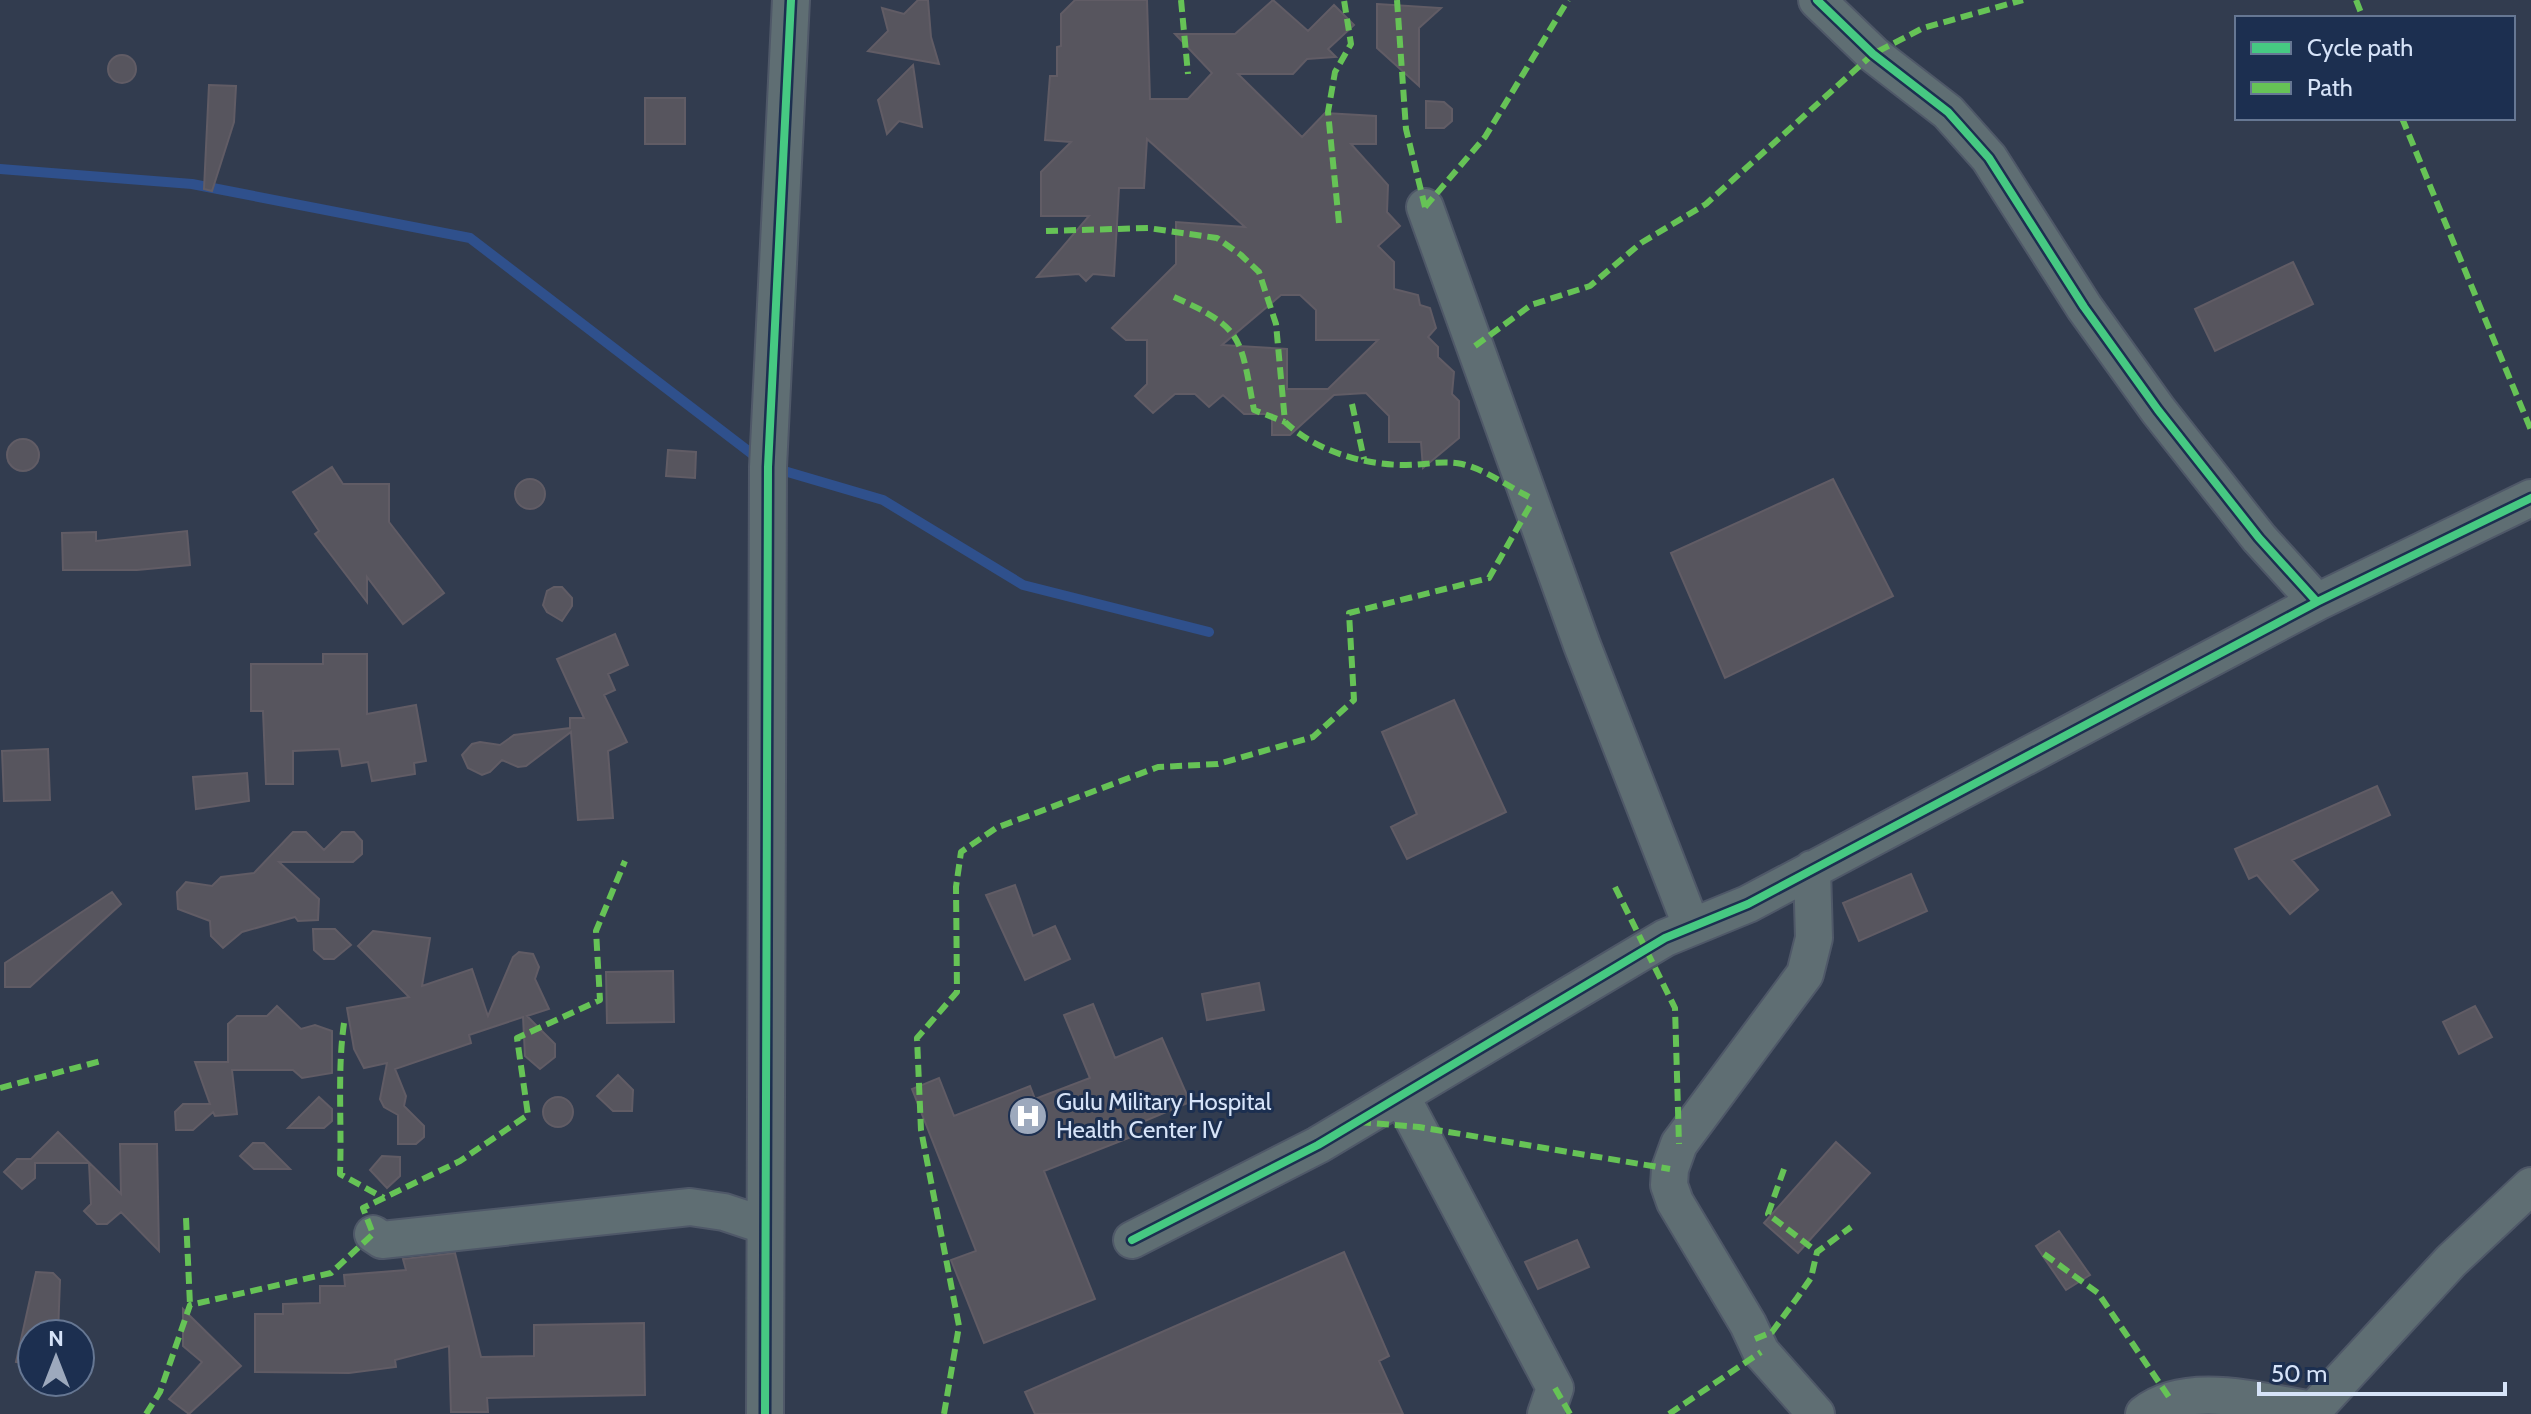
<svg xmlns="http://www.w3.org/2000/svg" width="2531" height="1414" font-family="Cabin,sans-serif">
<rect width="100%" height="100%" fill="#323c4f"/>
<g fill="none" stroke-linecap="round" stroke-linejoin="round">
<path stroke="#2f508c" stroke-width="10" d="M 0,169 L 192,184 L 470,238 L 760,460
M 774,468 L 883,500 L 1023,585 L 1209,632"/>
</g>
<path fill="#57555e" stroke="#615c65" stroke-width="2" fill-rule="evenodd" d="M 918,0 L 928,0 L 931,37 L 939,64 L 868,51 L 888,31 L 882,8 L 904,14 Z
M 1075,0 L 1147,0 L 1150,99 L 1188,99 L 1212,73 L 1175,34 L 1235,34 L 1273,0 L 1308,31 L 1334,5 L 1354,25 L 1328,49 L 1336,57 L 1307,59 L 1293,74 L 1238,74 L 1302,137 L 1325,113 L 1376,116 L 1376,144 L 1351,144 L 1388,185 L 1387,212 L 1400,226 L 1378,246 L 1394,262 L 1394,289 L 1418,295 L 1420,305 L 1430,308 L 1436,328 L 1428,337 L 1438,347 L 1438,357 L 1454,372 L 1452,394 L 1459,401 L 1459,438 L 1423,468 L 1421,442 L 1389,442 L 1389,416 L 1366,393 L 1334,395 L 1290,435 L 1272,435 L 1272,414 L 1244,414 L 1223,395 L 1209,407 L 1195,394 L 1175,394 L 1153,413 L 1135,396 L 1147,384 L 1147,340 L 1126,340 L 1112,328 L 1176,264 L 1176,222 L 1245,227 L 1147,139 L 1144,188 L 1119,188 L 1114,276 L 1093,274 L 1086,281 L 1079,274 L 1037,277 L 1089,216 L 1041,216 L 1041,172 L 1071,142 L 1045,140 L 1050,76 L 1057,76 L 1057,47 L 1061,46 L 1061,14 ZM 1281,295 L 1300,295 L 1316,310 L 1316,340 L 1378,340 L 1328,389 L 1287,389 L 1287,349 L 1222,345 Z
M 1377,4 L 1441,8 L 1419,28 L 1419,86 L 1377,48 Z
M108 69a14 14 0 1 1 28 0a14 14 0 1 1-28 0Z
M 913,65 L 922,127 L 899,121 L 887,134 L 878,100 Z
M 209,85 L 236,86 L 234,122 L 212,191 L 204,189 Z
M 645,98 L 685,98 L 685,144 L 645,144 Z
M 1426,101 L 1444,102 L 1452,109 L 1452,121 L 1444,128 L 1426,128 Z
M 2293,262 L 2313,304 L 2215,351 L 2195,309 Z
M7 455a16 16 0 1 1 32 0a16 16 0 1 1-32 0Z
M 668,450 L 696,452 L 695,478 L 666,476 Z
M 332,467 L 343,484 L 389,484 L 389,522 L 444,593 L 403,624 L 367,577 L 367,602 L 315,534 L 319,531 L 293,492 Z
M515 494a15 15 0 1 1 30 0a15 15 0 1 1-30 0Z
M 1833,479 L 1893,596 L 1725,678 L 1671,553 Z
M 187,531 L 190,565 L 137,570 L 63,570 L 62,533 L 96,532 L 96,541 Z
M 554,587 L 562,587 L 572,598 L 572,606 L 562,621 L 547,612 L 543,605 L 547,591 Z
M 615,634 L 628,665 L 608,674 L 615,690 L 604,695 L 627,742 L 608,751 L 613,818 L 578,820 L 571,732 L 526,766 L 518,767 L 502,760 L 490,772 L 482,775 L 468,768 L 462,755 L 472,744 L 480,742 L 500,745 L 514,735 L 570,728 L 570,718 L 584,718 L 557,659 Z
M 323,654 L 367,654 L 367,714 L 416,705 L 426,761 L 414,763 L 415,774 L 372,781 L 368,762 L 342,766 L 339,749 L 293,751 L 293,784 L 266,784 L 263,711 L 251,711 L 251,664 L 323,664 Z
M 1454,700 L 1506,812 L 1407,859 L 1391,827 L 1417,814 L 1382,732 Z
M 48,749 L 50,800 L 4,801 L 2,751 Z
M 247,773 L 249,801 L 196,809 L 193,777 Z
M 2377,786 L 2390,815 L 2292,860 L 2318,890 L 2290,914 L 2257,875 L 2249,879 L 2235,849 Z
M 293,832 L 306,832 L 324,850 L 342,832 L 354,832 L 362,841 L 362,854 L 353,862 L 279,862 L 319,899 L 318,920 L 298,921 L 295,917 L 242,932 L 223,948 L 211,936 L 210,921 L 178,909 L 177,892 L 186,882 L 212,886 L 221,877 L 254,873 Z
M 1911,874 L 1927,911 L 1859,941 L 1843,903 Z
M 1015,885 L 1033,936 L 1055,926 L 1070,959 L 1025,980 L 986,895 Z
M 112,892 L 121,904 L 30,987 L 5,987 L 5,963 Z
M 313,929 L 335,929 L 351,945 L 334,959 L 324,959 L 314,950 Z
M 373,931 L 430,938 L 422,986 L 472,969 L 488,1016 L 513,957 L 519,952 L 533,954 L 539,967 L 535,979 L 549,1009 L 527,1016 L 555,1044 L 555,1057 L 540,1069 L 525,1056 L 523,1017 L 469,1035 L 471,1043 L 395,1069 L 406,1096 L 404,1106 L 424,1126 L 424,1137 L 416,1144 L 398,1144 L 398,1115 L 384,1107 L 380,1099 L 387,1063 L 364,1068 L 354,1049 L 347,1008 L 409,997 L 358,946 Z
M 673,971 L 674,1022 L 607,1023 L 606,972 Z
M 1259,983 L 1264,1010 L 1207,1020 L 1202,994 Z
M 1093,1004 L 1115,1058 L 1162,1038 L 1190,1102 L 1140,1123 L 1144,1132 L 1044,1171 L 1095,1299 L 984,1343 L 951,1260 L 976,1251 L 912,1089 L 939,1078 L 954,1116 L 1030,1086 L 1035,1099 L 1090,1078 L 1064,1015 Z
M 277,1006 L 301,1029 L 315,1025 L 332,1031 L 332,1073 L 302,1078 L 293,1070 L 232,1070 L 237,1114 L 215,1116 L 213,1112 L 193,1130 L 176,1130 L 175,1112 L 183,1104 L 210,1104 L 195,1062 L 228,1062 L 228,1024 L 237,1016 L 267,1016 Z
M 2475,1006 L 2492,1037 L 2459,1054 L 2443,1022 Z
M 618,1075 L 633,1090 L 632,1111 L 613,1111 L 597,1096 Z
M543 1112a15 15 0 1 1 30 0a15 15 0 1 1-30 0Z
M 319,1097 L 332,1109 L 332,1121 L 324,1128 L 288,1128 Z
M 58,1132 L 121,1194 L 120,1144 L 157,1144 L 159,1251 L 121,1212 L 107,1224 L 97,1224 L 84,1211 L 91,1204 L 89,1163 L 35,1163 L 35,1178 L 22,1189 L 4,1172 L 17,1159 L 31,1159 Z
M 1836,1142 L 1870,1173 L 1798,1253 L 1764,1223 Z
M 253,1143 L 264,1143 L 290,1169 L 254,1169 L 240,1156 Z
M 382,1156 L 400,1157 L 400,1176 L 387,1188 L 370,1170 Z
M 2059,1231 L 2090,1275 L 2066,1290 L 2036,1246 Z
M 1577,1240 L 1589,1267 L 1538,1289 L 1525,1262 Z
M 1344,1252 L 1389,1356 L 1379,1361 L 1403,1414 L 1035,1414 L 1025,1392 Z
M 455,1253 L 481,1357 L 534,1356 L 534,1325 L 644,1323 L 645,1395 L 487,1398 L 488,1412 L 451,1412 L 449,1346 L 395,1360 L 396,1367 L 349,1373 L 255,1372 L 255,1314 L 283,1314 L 283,1304 L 320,1303 L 320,1286 L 345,1286 L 344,1275 L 406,1270 L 403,1259 Z
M 36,1272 L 53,1273 L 60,1280 L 58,1334 L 32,1334 L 32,1365 L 16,1362 Z
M 183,1309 L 241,1366 L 189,1414 L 169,1399 L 202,1362 L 183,1346 Z"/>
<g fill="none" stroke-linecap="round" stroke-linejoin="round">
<g stroke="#4f5868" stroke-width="40">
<path id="street" d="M 1817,0 L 1873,54 L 1948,112 L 1989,158 L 2084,307 L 2158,410 L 2259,538 L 2317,602 L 2531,498
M 1425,207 L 1582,645 L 1691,925
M 1812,869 L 1814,938 L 1805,974 L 1679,1144 L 1670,1169 L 1669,1185 L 1675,1202 L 1748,1324 L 1761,1352 L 1816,1414
M 1401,1096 L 1555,1388 L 1546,1414
M 373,1234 L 382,1240 L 690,1207 L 724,1212 L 763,1225
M 1132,1240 L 1318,1145 L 1665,938 L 1748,904 L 2317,602
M 765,1414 L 768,467 L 791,0
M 2144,1414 C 2188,1379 2263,1403 2314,1410
M 2310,1414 L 2451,1261 L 2531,1186"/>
</g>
<use href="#street" stroke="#5f6e73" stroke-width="36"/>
<path stroke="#66c356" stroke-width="6" stroke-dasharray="12 6" stroke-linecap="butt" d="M 1181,0 L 1188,74
M 1397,0 L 1406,129 L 1425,207
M 2356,0 L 2363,18
M 2402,118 L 2531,430
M 1425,207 L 1485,137 L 1568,0
M 1339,223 L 1328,112 L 1335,72 L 1351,44 L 1344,0
M 1046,231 L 1148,228 L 1217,238 L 1241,255 L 1259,272 L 1276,324 L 1285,422 C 1316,451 1363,465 1406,465 C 1426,465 1441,460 1462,464 C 1484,469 1508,486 1529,497
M 1174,297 C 1244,328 1240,337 1254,410 L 1285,422
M 1475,346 L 1531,305 L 1590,286 L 1641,243 L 1706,204 L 1873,54 L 1923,28 L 2023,0
M 1352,404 L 1364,459
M 1615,887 L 1675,1008 L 1679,1144
M 344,1023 C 337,1073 342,1123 340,1174 L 384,1198
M 0,1088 L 101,1061
M 1359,1122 L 1419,1127 L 1670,1169
M 1784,1169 L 1768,1214 L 1817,1252
M 186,1218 L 190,1305
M 2044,1254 L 2098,1293 L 2171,1400
M 1755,1339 L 1772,1332 L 1797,1298 L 1811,1278 L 1817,1252 L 1851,1227
M 1555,1388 L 1570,1414
M 146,1414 L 160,1392 L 190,1305 L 331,1273 L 373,1234 L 363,1208 L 460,1161 L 528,1115 L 517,1038 L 600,1000 L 596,931 L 625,861
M 944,1414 L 959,1326 L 921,1130 L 917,1038 L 957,992 L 956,887 L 961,852 L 996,828 L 1158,767 L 1218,764 L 1313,737 L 1354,700 L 1349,613 L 1489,578 L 1531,504
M 1669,1414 L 1761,1352"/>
<g stroke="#1c2f50" stroke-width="13">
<path id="cycleway" d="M 1817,0 L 1873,54 L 1948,112 L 1989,158 L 2084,307 L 2158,410 L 2259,538 L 2317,602 L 2531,498
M 1132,1240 L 1318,1145 L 1665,938 L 1748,904 L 2317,602
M 765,1414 L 768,467 L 791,0"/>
</g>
<use href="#cycleway" stroke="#46c982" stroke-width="8"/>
</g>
<defs>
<g id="hospital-disc" transform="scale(2)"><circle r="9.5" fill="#9da9bd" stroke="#1c2f50"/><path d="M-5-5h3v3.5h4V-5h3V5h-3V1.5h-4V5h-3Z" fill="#fff"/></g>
</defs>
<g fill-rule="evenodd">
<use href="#hospital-disc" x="1028" y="1116"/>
</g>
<g text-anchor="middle" stroke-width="6" stroke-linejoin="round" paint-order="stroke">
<g font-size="24" fill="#d6e3f8" stroke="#1c2f50" text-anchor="start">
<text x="1056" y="1110">Gulu Military Hospital<tspan x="1056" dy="28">Health Center IV</tspan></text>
</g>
</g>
<rect x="2235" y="16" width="280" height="104" fill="#1c2f50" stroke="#667793" stroke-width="2"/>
<rect x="2251" y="42" width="40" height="12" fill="#46c982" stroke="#667793" stroke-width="2"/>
<text x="2307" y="56" font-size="24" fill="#d6e3f8">Cycle path</text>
<rect x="2251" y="82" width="40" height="12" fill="#66c356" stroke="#667793" stroke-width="2"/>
<text x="2307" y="96" font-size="24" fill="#d6e3f8">Path</text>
<g transform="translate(56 1358)"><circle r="38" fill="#1c2f50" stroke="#667793" stroke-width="2"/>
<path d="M0-6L14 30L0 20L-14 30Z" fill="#9da9bd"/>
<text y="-12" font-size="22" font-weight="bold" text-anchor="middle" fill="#d6e3f8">N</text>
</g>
<path d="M2259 1382v12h246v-12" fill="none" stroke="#d6e3f8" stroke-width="4"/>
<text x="2271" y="1382" font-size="24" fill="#d6e3f8" stroke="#1c2f50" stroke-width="6" paint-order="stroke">50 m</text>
</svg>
